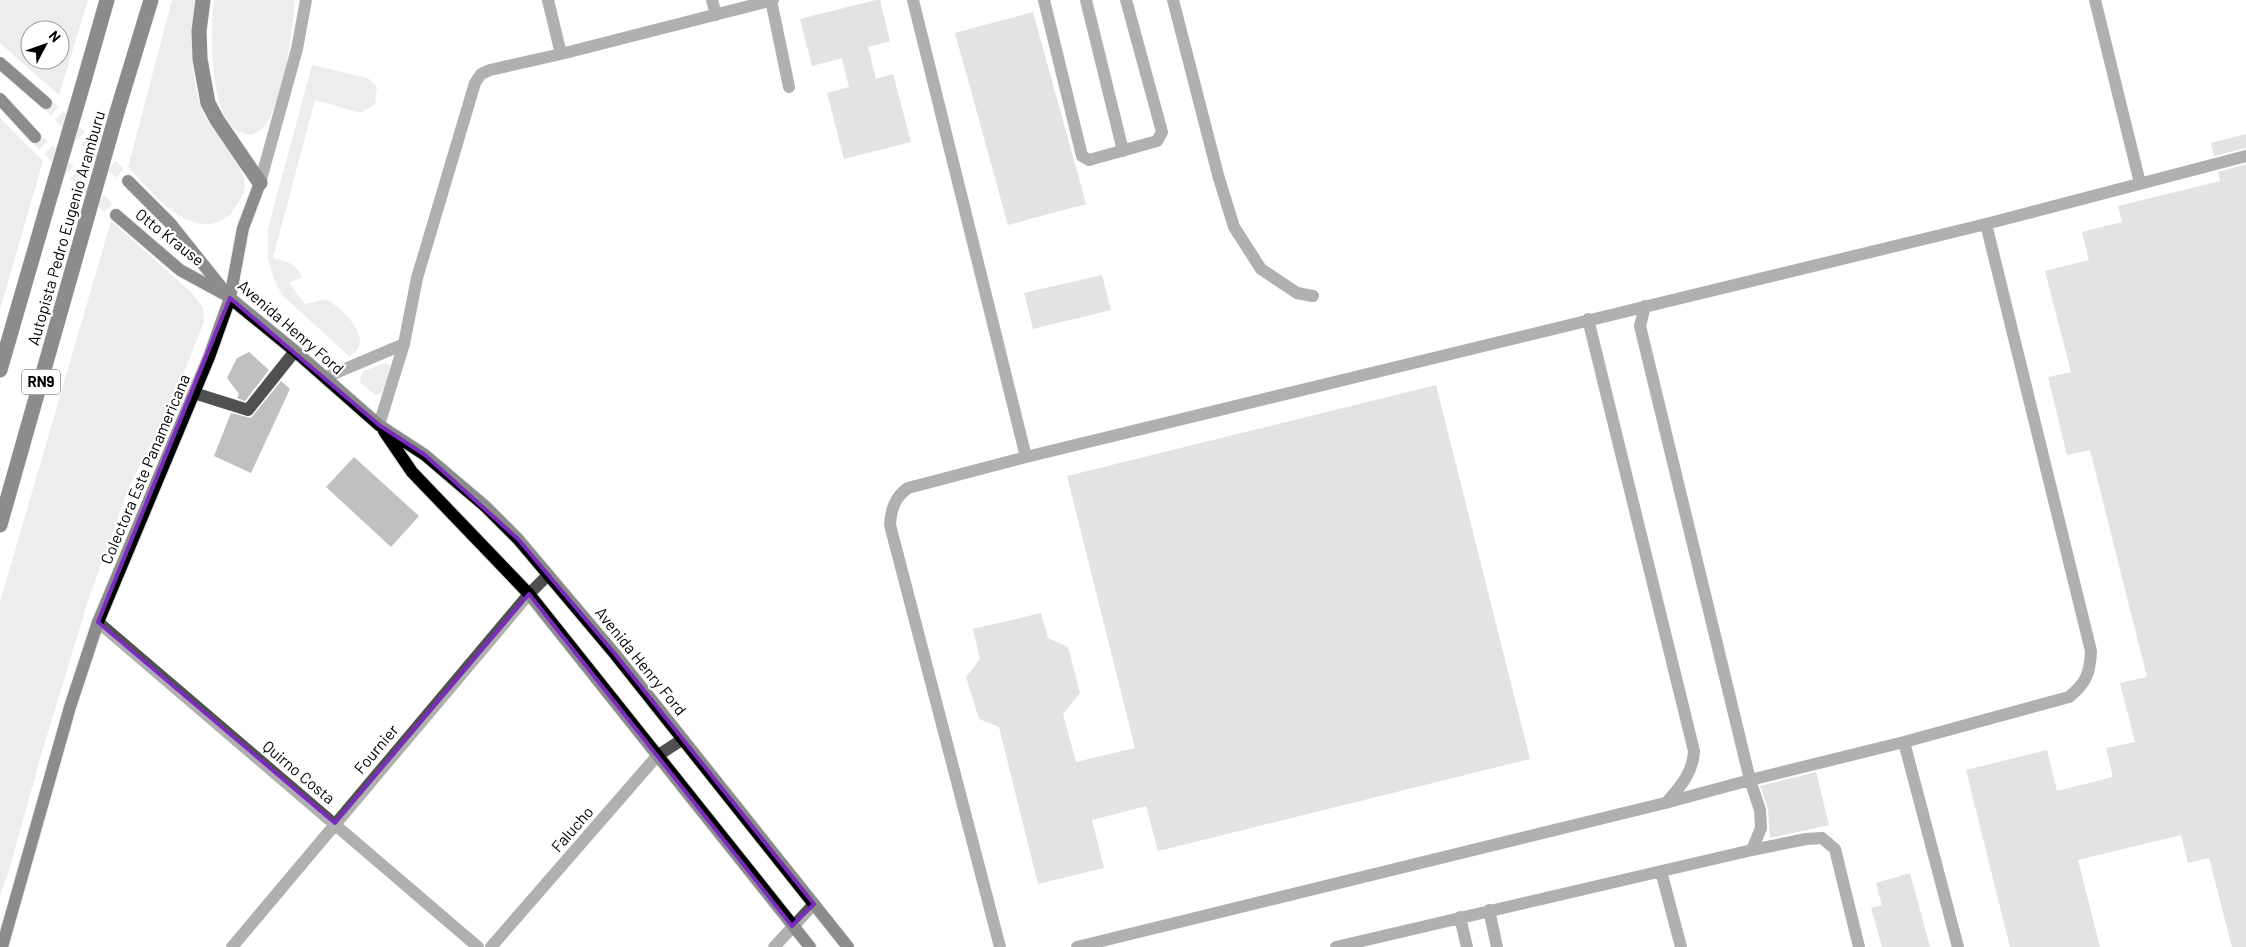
<svg xmlns="http://www.w3.org/2000/svg" width="2246" height="947" font-family="Barlow,sans-serif">
<rect width="100%" height="100%" fill="#fff"/>
<path fill="#d7d7d7" fill-rule="evenodd" d="M 0,0 L 88,0 L 59,95 L 0,43 ZM 30,30 L 60,30 L 60,60 L 30,60 Z
M 172,0 L 196,0 C 193,38 188,81 205,116 C 215,137 244,162 245,185 C 245,195 237,204 232,212 C 229,217 225,218 220,221 C 186,237 149,189 128,167 Z
M 214,0 L 295,0 C 292,34 285,91 268,121 C 264,128 258,132 251,135 C 243,133 235,132 230,125 C 210,100 210,31 214,0 Z
M 312,65 L 368,78 L 377,87 L 375,104 L 361,113 L 315,100 L 273,258 C 288,262 296,263 302,277 L 289,283 L 305,304 L 326,299 C 342,308 378,342 349,356 L 282,295 L 273,277 L 268,257 L 268,230 L 274,206 Z
M 0,118 L 43,161 L 0,310 Z
M 111,221 L 192,293 L 203,308 L 204,322 L 172,403 L 128,489 L 88,601 L 42,752 L 8,874 L 0,895 L 0,602 Z
M 385,363 L 390,366 L 385,387 L 381,394 L 375,395 L 361,383 L 360,378 L 364,371 Z"/>
<path fill="#c0c0c0" d="M 876,0 L 880,0 L 890,41 L 868,47 L 876,79 L 893,74 L 911,142 L 844,159 L 827,93 L 849,87 L 842,58 L 812,66 L 800,19 Z
M 1033,12 L 1086,204 L 1008,225 L 955,33 Z
M 2246,134 L 2246,148 L 2214,156 L 2211,143 Z
M 2246,164 L 2246,947 L 2232,947 L 2209,858 L 2188,863 L 2181,835 L 2078,860 L 2100,947 L 2010,947 L 1966,770 L 2047,750 L 2057,791 L 2113,777 L 2106,748 L 2135,742 L 2120,683 L 2147,677 L 2090,450 L 2067,455 L 2048,377 L 2071,372 L 2045,271 L 2089,260 L 2082,232 L 2122,222 L 2118,206 L 2220,181 L 2218,172 Z
M 1102,275 L 1111,310 L 1033,329 L 1024,293 Z
M 249,352 L 269,370 L 245,401 L 237,398 L 239,394 L 227,378 L 237,358 Z
M 281,381 L 290,389 L 251,473 L 214,456 L 231,413 L 251,418 Z
M 1436,385 L 1530,759 L 1158,851 L 1146,806 L 1092,820 L 1104,868 L 1038,884 L 999,727 L 979,719 L 966,677 L 980,659 L 973,629 L 1041,613 L 1048,638 L 1068,647 L 1080,693 L 1063,714 L 1076,762 L 1135,748 L 1067,476 Z
M 354,457 L 419,516 L 391,547 L 326,487 Z
M 1816,772 L 1829,825 L 1770,838 L 1768,809 L 1760,786 Z
M 1910,873 L 1930,947 L 1882,947 L 1871,908 L 1882,905 L 1876,883 Z"/>
<g fill="none" stroke-linecap="round" stroke-linejoin="round">
<path stroke="#d9d9d9" stroke-width="12" stroke-dasharray="12 6" stroke-linecap="butt" d="M 46,103 L 128,181
M 35,137 L 116,215"/>
<g stroke="#dbdbdb" stroke-width="14">
<path id="major" d="M 0,63 L 46,103
M 0,99 L 35,137
M 128,181 L 170,223 L 230,298 L 295,351 L 379,425 L 425,455 L 485,506 L 518,539 L 615,654 L 848,947
M 116,215 L 180,270 L 224,294
M 384,431 L 412,472 L 529,594 L 810,947
M 2,947 L 70,707 L 98,622 L 209,357 L 230,298 L 243,228 L 260,183"/>
</g>
<g stroke="#dbdbdb" stroke-width="16">
<path id="highway" d="M 203,0 L 199,31 L 200,59 L 208,103 L 217,120 L 260,183
M 84,81 L 107,0
M 117,112 L 151,0
M 0,370 L 46,211
M 0,525 L 81,239"/>
</g>
<path stroke="#505050" stroke-width="12" d="M 548,0 L 561,54
M 712,0 L 716,15
M 771,0 L 789,87
M 913,0 L 1026,457
M 1044,0 L 1082,156 L 1089,160 L 1157,141 L 1162,132 L 1126,0
M 1086,0 L 1123,151
M 1173,0 L 1218,175 L 1234,227 L 1261,269 L 1297,293 L 1313,296
M 2095,0 L 2140,183
M 260,183 L 297,49 L 306,0
M 1588,319 L 1694,751 C 1693,773 1680,787 1666,803
M 326,377 L 404,344
M 194,393 L 248,410 L 295,351
M 379,425 L 404,344 L 417,278 L 475,83 L 481,74 L 490,70 L 561,54 L 773,0
M 98,622 L 478,947
M 1904,742 L 2069,697 C 2086,683 2090,674 2091,651 L 1986,224
M 1752,850 L 1761,828 L 1760,810 L 1750,780 L 1904,742 L 1958,947
M 1661,871 L 1681,947
M 1489,910 L 1497,947
M 1460,917 L 1467,947
M 232,947 L 529,594 L 548,575
M 491,947 L 657,756 L 683,739
M 774,947 L 814,904
M 1000,947 L 890,525 C 891,509 895,497 908,488 L 1026,457 L 1986,224 L 2246,156
M 1077,947 L 1665,803 L 1750,780 L 1640,326 L 1645,306
M 1336,947 L 1752,850 L 1806,839 L 1822,838 L 1835,849 L 1859,947"/>
<use href="#major" stroke="#000" stroke-width="12"/>
<use href="#highway" stroke="#000" stroke-width="15"/>
<g stroke="#dbdbdb" stroke-width="16" stroke-linecap="butt">
<path id="highway-bridge" d="M 46,211 L 84,81
M 81,239 L 117,112"/>
</g>
<use href="#highway-bridge" stroke="#000" stroke-width="15"/>
</g>
<path d="M0 0H2246V947H0ZM 230,298 L 379,425 L 425,455 L 518,539 L 615,654 L 814,904 L 792,926 L 529,594 L 335,823 L 98,622 Z" fill="#fff" fill-opacity=".55" fill-rule="evenodd"/>
<path fill="none" stroke="#7b2cbf" stroke-width="4" stroke-linejoin="round" d="M 230,298 L 379,425 L 425,455 L 518,539 L 615,654 L 814,904 L 792,926 L 529,594 L 335,823 L 98,622 Z"/>
<g text-anchor="middle" stroke-width="4.5" stroke-linejoin="round" paint-order="stroke">
<rect fill="#fff" stroke="#4c4c4c" stroke-width="1" x="22" y="369.5" width="38" height="25" rx="4"/>
<g font-size="15" font-weight="bold" fill="#000">
<text x="41" y="387">RN9</text>
</g>
<g font-size="16" fill="#000" stroke="#fff">
<text transform="translate(66 228) rotate(-74)" y="6">Autopista Pedro Eugenio Aramburu</text>
<text transform="translate(170 237) rotate(38)" y="6">Otto Krause</text>
<text transform="translate(291 327) rotate(41)" y="6">Avenida Henry Ford</text>
<text transform="translate(145 469) rotate(-67)" y="6">Colectora Este Panamericana</text>
<text transform="translate(641 661) rotate(51)" y="6">Avenida Henry Ford</text>
<text transform="translate(376 749) rotate(-50)" y="6">Fournier</text>
<text transform="translate(299 772) rotate(40)" y="6">Quirno Costa</text>
<text transform="translate(572 829) rotate(-49)" y="6">Falucho</text>
</g>
</g>
<g transform="translate(45 45) rotate(49)"><circle r="24" fill="#ffffff" stroke="#999999"/>
<path d="M0-4L9 19L0 12L-9 19Z" fill="#000000"/>
<text y="-8" font-size="14" font-weight="bold" text-anchor="middle" fill="#000000">N</text>
</g>
</svg>
